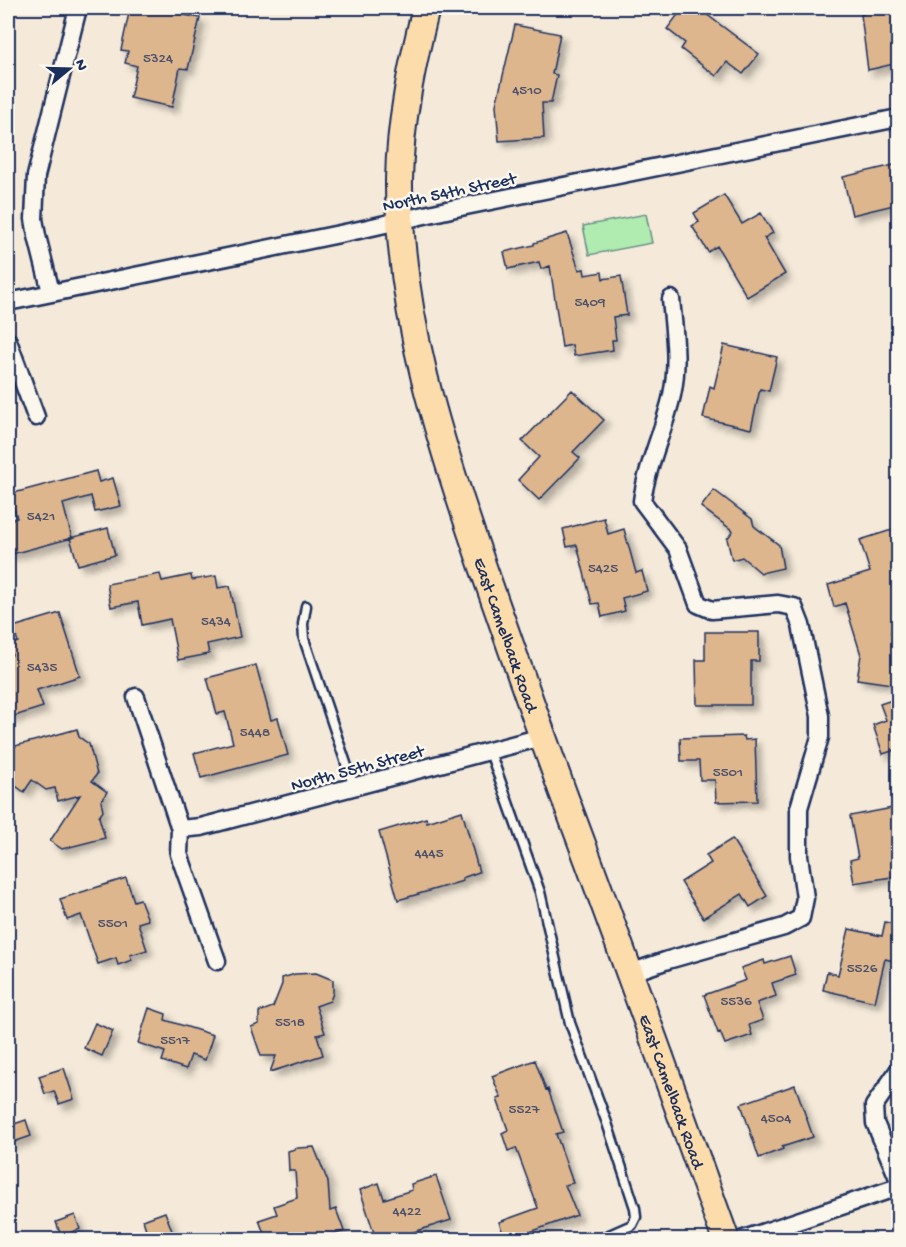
<svg xmlns="http://www.w3.org/2000/svg" width="906" height="1247" font-family="'Gochi Hand',sans-serif">
<defs>
<filter id="shadow"><feDropShadow dx="5.5" dy="5.5" stdDeviation="3" flood-color="#0004"/></filter>
</defs>
<rect width="100%" height="100%" fill="#f5ead9"/>
<filter id="ink" filterUnits="userSpaceOnUse"><feTurbulence type="fractalNoise" baseFrequency=".0167" numOctaves="2"/><feDisplacementMap in="SourceGraphic" scale="12" xChannelSelector="R" yChannelSelector="G"/><feConvolveMatrix kernelMatrix="1 2 1 2 8 2 1 2 1" color-interpolation-filters="sRGB"/></filter>
<g filter="url(#ink)">
<path fill="#b0ebb0" stroke="#668d87" stroke-width="1.5" d="M 646,214 L 652,243 L 589,255 L 583,226 Z"/>
<path fill="#ddb68e" stroke="#1b2f5e" stroke-width="1.5" filter="url(#shadow)" d="M 130,8 L 149,8 L 200,18 L 188,69 L 180,68 L 172,107 L 130,98 L 137,66 L 125,63 L 128,51 L 121,50 Z
M 683,8 L 698,8 L 759,54 L 743,74 L 727,62 L 716,76 L 681,49 L 685,43 L 667,29 Z
M 873,8 L 898,8 L 898,63 L 868,70 L 861,15 Z
M 515,25 L 560,34 L 552,74 L 557,75 L 551,103 L 542,103 L 544,138 L 499,141 L 496,105 Z
M 898,164 L 898,204 L 852,215 L 843,177 Z
M 724,195 L 742,224 L 761,213 L 773,233 L 764,238 L 785,274 L 747,297 L 717,246 L 708,252 L 692,226 L 699,222 L 694,213 Z
M 567,233 L 579,270 L 584,269 L 585,275 L 602,272 L 603,279 L 621,276 L 627,315 L 613,317 L 616,340 L 612,340 L 613,350 L 574,356 L 572,345 L 562,347 L 550,266 L 541,269 L 539,262 L 508,269 L 504,252 L 534,245 L 534,243 Z
M 724,345 L 777,357 L 769,391 L 760,389 L 751,429 L 703,418 L 710,386 L 714,388 Z
M 572,390 L 604,420 L 573,452 L 580,458 L 539,500 L 518,480 L 539,457 L 522,441 Z
M 96,471 L 99,482 L 113,478 L 121,506 L 95,512 L 91,496 L 63,504 L 72,538 L 8,555 L 8,520 L 17,518 L 10,494 Z
M 714,490 L 752,519 L 754,526 L 779,545 L 783,568 L 761,573 L 742,557 L 732,560 L 727,539 L 733,531 L 701,507 Z
M 604,518 L 608,534 L 624,529 L 636,573 L 642,571 L 647,591 L 622,598 L 625,611 L 602,617 L 599,603 L 592,604 L 577,545 L 567,547 L 563,529 Z
M 108,528 L 115,555 L 78,565 L 70,538 Z
M 898,528 L 898,595 L 895,598 L 891,634 L 898,635 L 898,685 L 857,679 L 861,655 L 845,603 L 834,607 L 828,585 L 870,572 L 860,540 Z
M 160,574 L 162,581 L 191,575 L 192,580 L 216,576 L 218,588 L 230,586 L 240,637 L 207,644 L 209,654 L 178,660 L 170,619 L 142,625 L 138,602 L 111,607 L 107,584 Z
M 60,613 L 80,676 L 37,690 L 43,707 L 8,718 L 8,656 L 12,655 L 9,645 L 18,642 L 13,627 Z
M 705,632 L 759,632 L 759,661 L 751,661 L 751,705 L 697,705 L 696,660 L 705,660 Z
M 256,665 L 271,720 L 278,718 L 288,755 L 201,778 L 194,753 L 233,743 L 225,712 L 217,714 L 207,678 Z
M 898,698 L 898,749 L 883,754 L 873,725 L 886,720 L 880,704 Z
M 77,729 L 79,737 L 89,744 L 97,774 L 92,781 L 107,792 L 101,801 L 103,811 L 99,817 L 105,838 L 62,849 L 50,841 L 80,795 L 58,801 L 55,788 L 46,790 L 32,780 L 24,792 L 13,784 L 8,763 L 8,748 Z
M 744,736 L 745,740 L 755,739 L 757,801 L 716,802 L 715,780 L 700,780 L 699,761 L 681,761 L 680,738 Z
M 898,807 L 898,876 L 854,883 L 850,860 L 858,858 L 850,816 Z
M 462,811 L 479,872 L 462,878 L 463,881 L 398,900 L 379,832 L 426,818 L 427,822 Z
M 732,839 L 767,896 L 750,907 L 742,894 L 703,918 L 681,882 L 711,863 L 706,855 Z
M 126,878 L 134,901 L 140,899 L 148,920 L 138,923 L 147,950 L 130,955 L 132,960 L 118,965 L 116,958 L 98,964 L 81,915 L 67,920 L 60,899 Z
M 885,922 L 898,925 L 898,962 L 885,959 L 875,1002 L 823,990 L 827,972 L 838,975 L 849,929 L 882,936 Z
M 790,956 L 796,975 L 772,983 L 776,996 L 757,1003 L 763,1020 L 749,1025 L 752,1035 L 725,1044 L 720,1032 L 718,1033 L 704,995 L 746,980 L 741,968 L 764,960 L 765,964 Z
M 316,973 L 333,980 L 333,993 L 330,1001 L 316,1006 L 325,1033 L 317,1035 L 323,1055 L 270,1072 L 276,1056 L 261,1056 L 251,1027 L 259,1024 L 259,1012 L 273,1007 L 282,984 L 282,978 L 295,974 Z
M 149,1008 L 166,1014 L 165,1020 L 213,1035 L 205,1060 L 191,1055 L 186,1069 L 162,1061 L 165,1052 L 138,1043 Z
M 95,1023 L 113,1031 L 102,1056 L 84,1048 Z
M 535,1060 L 546,1090 L 548,1089 L 563,1132 L 556,1134 L 573,1183 L 565,1185 L 577,1215 L 511,1239 L 505,1239 L 499,1222 L 538,1208 L 516,1148 L 508,1151 L 502,1133 L 508,1130 L 497,1099 L 501,1098 L 492,1076 Z
M 64,1068 L 74,1099 L 59,1104 L 54,1091 L 45,1094 L 39,1076 Z
M 795,1085 L 813,1137 L 782,1147 L 783,1149 L 759,1158 L 741,1104 Z
M 26,1120 L 31,1136 L 8,1144 L 8,1126 Z
M 314,1147 L 328,1182 L 330,1211 L 336,1209 L 344,1231 L 333,1235 L 335,1239 L 266,1239 L 259,1220 L 277,1214 L 274,1206 L 297,1198 L 295,1171 L 289,1171 L 288,1151 L 298,1148 Z
M 436,1176 L 451,1220 L 392,1239 L 376,1239 L 360,1190 L 379,1183 L 384,1199 L 412,1190 L 411,1184 Z
M 165,1212 L 175,1239 L 149,1239 L 143,1220 Z
M 75,1215 L 80,1229 L 61,1236 L 56,1222 Z"/>
<g fill="none" stroke-linecap="round" stroke-linejoin="round">
<g stroke="#1b2f5e" stroke-width="13">
<path id="lane" d="M 306,606 L 303,624 L 304,639 L 354,787
M 490,752 L 540,892 L 570,1023 L 607,1123 L 635,1208 L 636,1217 L 632,1225 L 598,1240"/>
</g>
<g stroke="#1b2f5e" stroke-width="21">
<path id="street" d="M 51,292 L 37,236 L 34,219 L 36,176 L 78,8
M 8,302 L 359,230 L 451,209 L 898,118
M 8,341 L 36,417
M 136,697 L 180,829 L 179,854 L 217,961
M 180,829 L 201,827 L 542,737
M 630,973 L 668,960 L 784,927 L 801,918 L 805,898 L 799,856 L 799,808 L 820,737 L 820,716 L 801,625 L 794,607 L 778,604 L 712,610 L 698,604 L 678,549 L 642,501 C 647,464 664,431 672,395 C 679,363 674,332 671,299
M 898,1071 L 874,1106 L 875,1123 L 898,1178
M 741,1240 L 898,1187"/>
</g>
<g stroke="#1b2f5e" stroke-width="30">
<g id="primary">
<path id="s1" d="M 426,8 C 412,64 400,121 399,180 C 398,315 440,443 484,570 C 511,647 538,725 566,801 C 621,947 673,1093 726,1240"/>
</g>
</g>
<use href="#lane" stroke="#fbf7ec" stroke-width="8"/>
<use href="#street" stroke="#fbf7ec" stroke-width="16"/>
<use href="#primary" stroke="#fddcac" stroke-width="26"/>
</g>
</g>
<g text-anchor="middle" stroke-width="5" stroke-linejoin="round" paint-order="stroke">
<g font-size="15" fill="#4c516a">
<text x="158" y="62">5324</text>
<text x="527" y="94">4510</text>
<text x="590" y="306">5409</text>
<text x="41" y="520">5421</text>
<text x="603" y="572">5425</text>
<text x="216" y="625">5434</text>
<text x="42" y="671">5435</text>
<text x="255" y="736">5448</text>
<text x="728" y="776">5501</text>
<text x="429" y="857">4445</text>
<text x="113" y="927">5501</text>
<text x="862" y="972">5526</text>
<text x="736" y="1005">5536</text>
<text x="290" y="1026">5518</text>
<text x="175" y="1044">5517</text>
<text x="524" y="1113">5527</text>
<text x="776" y="1122">4504</text>
<text x="407" y="1215">4422</text>
</g>
<g font-size="18" fill="#1b2f5e" stroke="#fbf7ec">
<text transform="translate(449 191) rotate(-12)" y="6">North 54th Street</text>
<text dy="6" stroke="none"><textPath href="#s1" startOffset="644">East Camelback Road</textPath></text>
<text transform="translate(357 767) rotate(-15)" y="6">North 55th Street</text>
<text dy="6" stroke="none"><textPath href="#s1" startOffset="1130">East Camelback Road</textPath></text>
</g>
</g>
<rect width="906" height="1247" fill="none" stroke="#fbf7ec" stroke-width="30"/>
<rect x="15" y="15" width="876" height="1217" fill="none" stroke="#1b2f5e" stroke-width="2" filter="url(#ink)"/>
<g transform="translate(69 69) rotate(71)" stroke="#fbf7ec" stroke-width="4.5" paint-order="stroke">
<path d="M0-4.5L10 22L0 15L-10 22Z" fill="#1b2f5e"/>
<text y="-9" font-size="16" font-weight="bold" text-anchor="middle" fill="#1b2f5e">N</text>
</g>
</svg>
